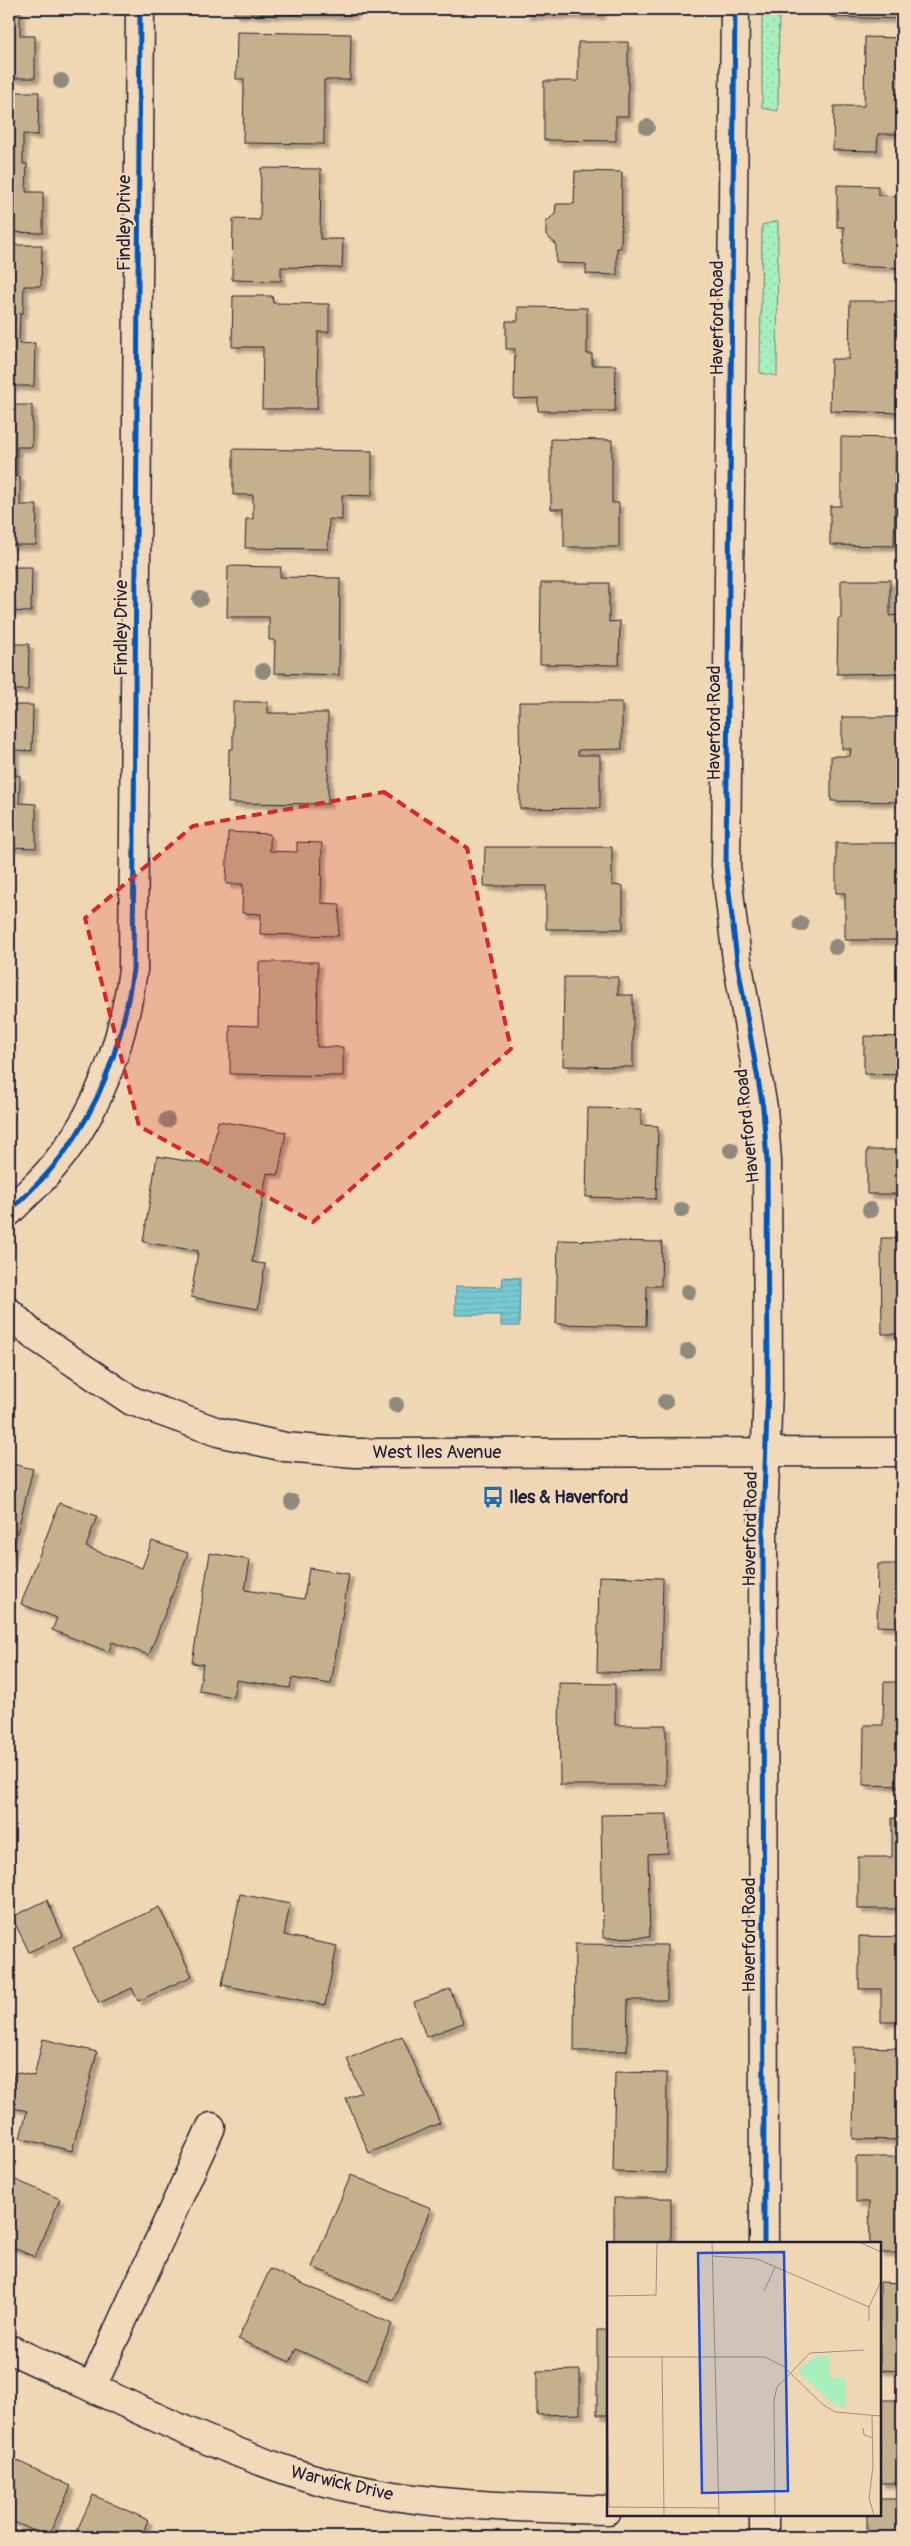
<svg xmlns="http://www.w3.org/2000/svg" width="911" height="2546" font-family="Pangolin,sans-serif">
<defs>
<pattern id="grass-dots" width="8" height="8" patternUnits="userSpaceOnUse" patternTransform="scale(1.25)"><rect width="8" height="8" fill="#a7efbd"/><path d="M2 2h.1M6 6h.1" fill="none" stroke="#8fcda3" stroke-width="1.8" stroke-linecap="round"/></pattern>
<pattern id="water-rules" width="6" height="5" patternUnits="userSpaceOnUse" patternTransform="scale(1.25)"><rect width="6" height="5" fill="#78c9d2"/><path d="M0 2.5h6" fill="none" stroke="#68acb5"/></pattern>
<filter id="shadow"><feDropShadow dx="4.5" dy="4.5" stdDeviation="1" flood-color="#0004"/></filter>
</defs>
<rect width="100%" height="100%" fill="#f0d7b3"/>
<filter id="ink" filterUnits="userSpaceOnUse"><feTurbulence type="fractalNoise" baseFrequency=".02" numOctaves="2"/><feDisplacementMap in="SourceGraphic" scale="10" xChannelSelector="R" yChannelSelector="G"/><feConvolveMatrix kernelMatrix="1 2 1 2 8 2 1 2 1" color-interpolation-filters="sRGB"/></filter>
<g filter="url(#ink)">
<path fill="url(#grass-dots)" stroke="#64887c" d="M 769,9 L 779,9 L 778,111 L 762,108 L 762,10 Z
M 778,221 L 777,376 L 760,373 L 762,225 Z"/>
<path fill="url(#water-rules)" stroke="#568696" d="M 503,1277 L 520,1278 L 519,1326 L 501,1326 L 501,1315 L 455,1315 L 456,1286 L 502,1287 Z"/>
<path fill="#c4b08d" stroke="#22223b" filter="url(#shadow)" d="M 9,9 L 20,9 L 20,36 L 35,36 L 35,78 L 9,78 Z
M 234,9 L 354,9 L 354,15 L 234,14 Z
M 526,9 L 601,9 L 601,15 L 525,15 Z
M 831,9 L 902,9 L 902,19 L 831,17 Z
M 237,32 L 351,34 L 350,80 L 324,80 L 324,144 L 243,143 L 244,79 L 236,79 Z
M 865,37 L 902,38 L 902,134 L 878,134 L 877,151 L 833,150 L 834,106 L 864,106 Z
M 578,42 L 628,42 L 628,116 L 616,116 L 616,141 L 544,140 L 544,81 L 578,81 Z
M 9,92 L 39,92 L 38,135 L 23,134 L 23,164 L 27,164 L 26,192 L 43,192 L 43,233 L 9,232 Z
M 261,168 L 321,169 L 320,239 L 343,239 L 342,268 L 281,267 L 281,281 L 232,280 L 233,219 L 260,220 Z
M 575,171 L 622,172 L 621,248 L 617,248 L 617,275 L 586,274 L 586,264 L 556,263 L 556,244 L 546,235 L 546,222 L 555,214 L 556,204 L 574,204 Z
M 837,185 L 878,186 L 878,195 L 902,196 L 902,268 L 842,266 L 844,227 L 837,227 Z
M 9,245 L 42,245 L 41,286 L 24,286 L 23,313 L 20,313 L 19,344 L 35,343 L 34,386 L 9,386 Z
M 233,296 L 272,296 L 273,303 L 329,304 L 329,332 L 318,332 L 317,409 L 262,409 L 263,347 L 232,347 Z
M 850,301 L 902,301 L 902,413 L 830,411 L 831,359 L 849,359 Z
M 518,307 L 587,308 L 587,354 L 592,354 L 592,365 L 616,365 L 615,411 L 538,411 L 538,398 L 514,399 L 515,349 L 506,349 L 506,321 L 518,321 Z
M 9,405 L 32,405 L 32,447 L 17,447 L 17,477 L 20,477 L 20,505 L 37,505 L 36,545 L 9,545 Z
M 841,437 L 896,438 L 894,546 L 830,545 L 830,506 L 841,506 Z
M 551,439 L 612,440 L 612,503 L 619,503 L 619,547 L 564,547 L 564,509 L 551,509 Z
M 233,449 L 372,451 L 372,496 L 342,495 L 342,520 L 329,519 L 328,549 L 245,548 L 246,519 L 253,519 L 253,495 L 233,495 Z
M 228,566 L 281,567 L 280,577 L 340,578 L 339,675 L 274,673 L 275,640 L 269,640 L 269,617 L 227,617 Z
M 9,567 L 32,567 L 31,612 L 9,611 Z
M 841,580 L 890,580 L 890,616 L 902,615 L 902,673 L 837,674 L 838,619 L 841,618 Z
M 541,583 L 609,583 L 609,622 L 620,621 L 619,665 L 540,664 Z
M 9,644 L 29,644 L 28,690 L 9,690 Z
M 233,702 L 268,702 L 268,713 L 328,713 L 328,804 L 228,803 L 229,749 L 233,749 Z
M 519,702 L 622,702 L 622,749 L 578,750 L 578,755 L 600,755 L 600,808 L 520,809 Z
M 9,705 L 33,705 L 32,751 L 15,750 L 14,775 L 20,776 L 19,803 L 36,804 L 36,848 L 9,847 Z
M 842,717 L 902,717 L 902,802 L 831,801 L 831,756 L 850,756 L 851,749 L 842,749 Z
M 228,832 L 270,834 L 270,851 L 297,852 L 297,842 L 322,843 L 321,903 L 340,904 L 338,936 L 260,934 L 261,914 L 242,913 L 243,884 L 226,884 Z
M 836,843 L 901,843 L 900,940 L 845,940 L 845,893 L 836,893 Z
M 485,847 L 612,847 L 612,885 L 623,886 L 623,929 L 546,929 L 546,886 L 484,886 Z
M 259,962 L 318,962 L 317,1047 L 343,1047 L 343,1076 L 230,1074 L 230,1025 L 258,1026 Z
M 564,977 L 618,977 L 618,995 L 633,995 L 633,1067 L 563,1066 Z
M 864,1036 L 902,1037 L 902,1075 L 864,1074 Z
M 588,1108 L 641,1109 L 641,1125 L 658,1126 L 656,1199 L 586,1197 Z
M 899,1120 L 902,1120 L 902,1194 L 867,1194 L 867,1150 L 899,1150 Z
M 218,1121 L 286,1132 L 278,1175 L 267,1173 L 252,1262 L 265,1264 L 258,1309 L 191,1297 L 198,1251 L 143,1242 L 157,1156 L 210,1165 Z
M 881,1238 L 902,1238 L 902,1334 L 882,1334 Z
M 558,1240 L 662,1242 L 661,1286 L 647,1286 L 646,1326 L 556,1324 Z
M 9,1463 L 33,1469 L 9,1565 Z
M 59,1503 L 97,1516 L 86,1547 L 142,1568 L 152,1541 L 188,1553 L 149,1655 L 112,1642 L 109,1652 L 52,1630 L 57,1618 L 21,1604 Z
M 210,1553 L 250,1560 L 245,1590 L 304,1599 L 309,1568 L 349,1574 L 331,1684 L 292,1678 L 290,1688 L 236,1680 L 233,1697 L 199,1691 L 203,1664 L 192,1663 Z
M 878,1564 L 902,1564 L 902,1627 L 877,1626 Z
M 599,1576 L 663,1578 L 661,1673 L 597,1672 Z
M 884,1682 L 902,1682 L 902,1786 L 863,1785 L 864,1725 L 883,1725 Z
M 559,1683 L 615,1684 L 615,1725 L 666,1725 L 666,1785 L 560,1785 Z
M 667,1814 L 668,1853 L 648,1854 L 650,1937 L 603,1938 L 601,1815 Z
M 892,1818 L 902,1818 L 902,1909 L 858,1909 L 858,1857 L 892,1857 Z
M 240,1894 L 290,1904 L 284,1935 L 337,1946 L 325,2005 L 222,1985 Z
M 47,1900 L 63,1936 L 29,1952 L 12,1917 Z
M 159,1907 L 192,1976 L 138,2001 L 132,1988 L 99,2003 L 73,1948 Z
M 859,1936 L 902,1937 L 902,2022 L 881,2022 L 881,1989 L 859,1989 Z
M 575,1944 L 667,1945 L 667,2000 L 628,2000 L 627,2051 L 574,2051 Z
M 450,1989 L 463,2023 L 426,2037 L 414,2002 Z
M 402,2036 L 440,2123 L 369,2153 L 346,2099 L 361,2092 L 347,2059 Z
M 43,2039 L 97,2052 L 72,2151 L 20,2138 L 27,2111 L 9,2107 L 9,2095 L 15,2072 L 34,2076 Z
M 854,2047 L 902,2048 L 902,2140 L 853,2139 Z
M 615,2072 L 667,2073 L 666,2173 L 613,2172 Z
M 856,2157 L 902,2157 L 902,2253 L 880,2253 L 880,2244 L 870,2244 L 869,2202 L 856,2202 Z
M 351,2175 L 431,2208 L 393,2300 L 312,2267 Z
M 9,2177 L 60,2199 L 35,2257 L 9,2246 Z
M 614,2198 L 671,2198 L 671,2244 L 614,2244 Z
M 270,2269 L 392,2324 L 367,2381 L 296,2349 L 290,2362 L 238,2339 Z
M 880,2282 L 902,2283 L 902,2371 L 880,2370 Z
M 597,2330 L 608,2330 L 608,2415 L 597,2415 Z
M 580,2370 L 580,2414 L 537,2415 L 537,2371 Z
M 880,2400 L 902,2400 L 902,2483 L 880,2483 Z
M 9,2457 L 71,2486 L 48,2537 L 9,2520 Z
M 93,2495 L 148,2520 L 141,2537 L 74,2537 Z
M 880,2499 L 902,2499 L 902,2537 L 858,2537 L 858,2532 L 867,2532 L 867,2515 L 880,2515 Z"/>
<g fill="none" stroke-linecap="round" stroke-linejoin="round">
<g stroke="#22223b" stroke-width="31">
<path id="street" d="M 735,9 L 726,866 L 737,960 L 763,1108 L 767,1161 L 768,1387 L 763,1523 L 764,2244
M 9,1212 C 23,1197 39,1184 52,1168 C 99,1113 123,1041 133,970 L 140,9
M 9,2349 C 100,2390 191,2438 286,2470 C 390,2506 500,2507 608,2510
M 92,2387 L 211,2127
M 764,2537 L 764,2515"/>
</g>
<g stroke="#22223b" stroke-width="31">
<path id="secondary" d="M 9,1312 L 32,1334 L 132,1401 L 218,1432 L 285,1447 L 355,1453 L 902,1452"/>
</g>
<use href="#street" stroke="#f2d9ba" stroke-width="28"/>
<use href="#secondary" stroke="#f2d9ba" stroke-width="28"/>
<g stroke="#f2d9ba" stroke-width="8">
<path id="cycleway" d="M 735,9 L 726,866 L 737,960 L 763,1108 L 767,1161 L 768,1387 L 763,1523 L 764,2244
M 9,1212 C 23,1197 39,1184 52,1168 C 99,1113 123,1041 133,970 L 140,9"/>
</g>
<use href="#cycleway" stroke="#0057b8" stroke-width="5"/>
</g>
<g fill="#8e8a7f">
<circle cx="61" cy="81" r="8"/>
<circle cx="647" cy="127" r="8"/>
<circle cx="200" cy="599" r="8"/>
<circle cx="263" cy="671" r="8"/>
<circle cx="801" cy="924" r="8"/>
<circle cx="836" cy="947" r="8"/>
<circle cx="167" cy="1120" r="8"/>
<circle cx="731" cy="1150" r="8"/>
<circle cx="682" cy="1210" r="8"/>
<circle cx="870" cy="1210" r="8"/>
<circle cx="688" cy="1292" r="8"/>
<circle cx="688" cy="1351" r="8"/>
<circle cx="665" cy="1402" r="8"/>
<circle cx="396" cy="1405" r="8"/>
<circle cx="292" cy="1502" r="8"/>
</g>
</g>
<path fill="#d62828" fill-opacity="0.2" stroke="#d62828" stroke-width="4" stroke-dasharray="10 6" stroke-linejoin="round" d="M 384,792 L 467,848 L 511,1049 L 313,1222 L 139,1126 L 85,918 L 193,826 Z"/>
<defs>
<g id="bus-bare" transform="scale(1.725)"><path d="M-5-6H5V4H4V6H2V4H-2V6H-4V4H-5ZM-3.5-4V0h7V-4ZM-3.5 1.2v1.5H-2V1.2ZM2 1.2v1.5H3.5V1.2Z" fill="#1f6fb2" stroke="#f2d9ba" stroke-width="2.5" paint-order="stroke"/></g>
</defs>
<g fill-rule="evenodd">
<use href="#bus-bare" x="493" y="1497"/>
</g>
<g text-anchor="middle" stroke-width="5" stroke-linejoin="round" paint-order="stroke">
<g font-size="18" fill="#22223b" stroke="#f2d9ba">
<text transform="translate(124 223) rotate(-90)" y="6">Findley Drive</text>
<text transform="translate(717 318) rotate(-90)" y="6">Haverford Road</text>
<text transform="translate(121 628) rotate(-90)" y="6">Findley Drive</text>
<text transform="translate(714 723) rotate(-90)" y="6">Haverford Road</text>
<text transform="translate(747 1126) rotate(-96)" y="6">Haverford Road</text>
<text x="437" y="1458">West Iles Avenue</text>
<text transform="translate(750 1529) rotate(-89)" y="6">Haverford Road</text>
<text transform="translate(749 1935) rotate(-90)" y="6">Haverford Road</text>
<text transform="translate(342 2483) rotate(13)" y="6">Warwick Drive</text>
</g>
<g font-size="18" font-weight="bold" fill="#22223b" stroke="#f2d9ba" text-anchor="start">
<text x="509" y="1503">Iles &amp; Haverford</text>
</g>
</g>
<g transform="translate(607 2242)">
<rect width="274" height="274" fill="#f0d7b3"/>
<path d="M 207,114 L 223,114 L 223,136 L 239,136 L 239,166 L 225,161 L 191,129 Z" fill="#a7efbd"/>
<path fill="none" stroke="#9e8f83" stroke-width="1" d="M 105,0 L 112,273M 252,0 L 274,10M 105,14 L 150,17 L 262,65M 157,49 L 168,25M 49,53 L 50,0M 0,54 L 49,53M 262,79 L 262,65 L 274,39M 55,114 L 57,273M 0,115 L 158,115 L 176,124 L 215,162 L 228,170 L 274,174M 0,132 L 2,265 L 112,266M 265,174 L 266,225 L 262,256 L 267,273M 256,186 L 257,193 L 266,196M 168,273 L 167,158 L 170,145 L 203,111 L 257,108"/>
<path fill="#1d4ed8" fill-opacity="0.15" stroke="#1d4ed8" stroke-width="2.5" d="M 177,10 L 181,249 L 95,251 L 91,11 Z"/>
<rect width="274" height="274" fill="none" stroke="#22223b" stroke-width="2.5"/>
</g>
<rect width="911" height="2546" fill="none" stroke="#f2d9ba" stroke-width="30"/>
<rect x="15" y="15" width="881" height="2516" fill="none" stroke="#22223b" stroke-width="2" filter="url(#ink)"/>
</svg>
